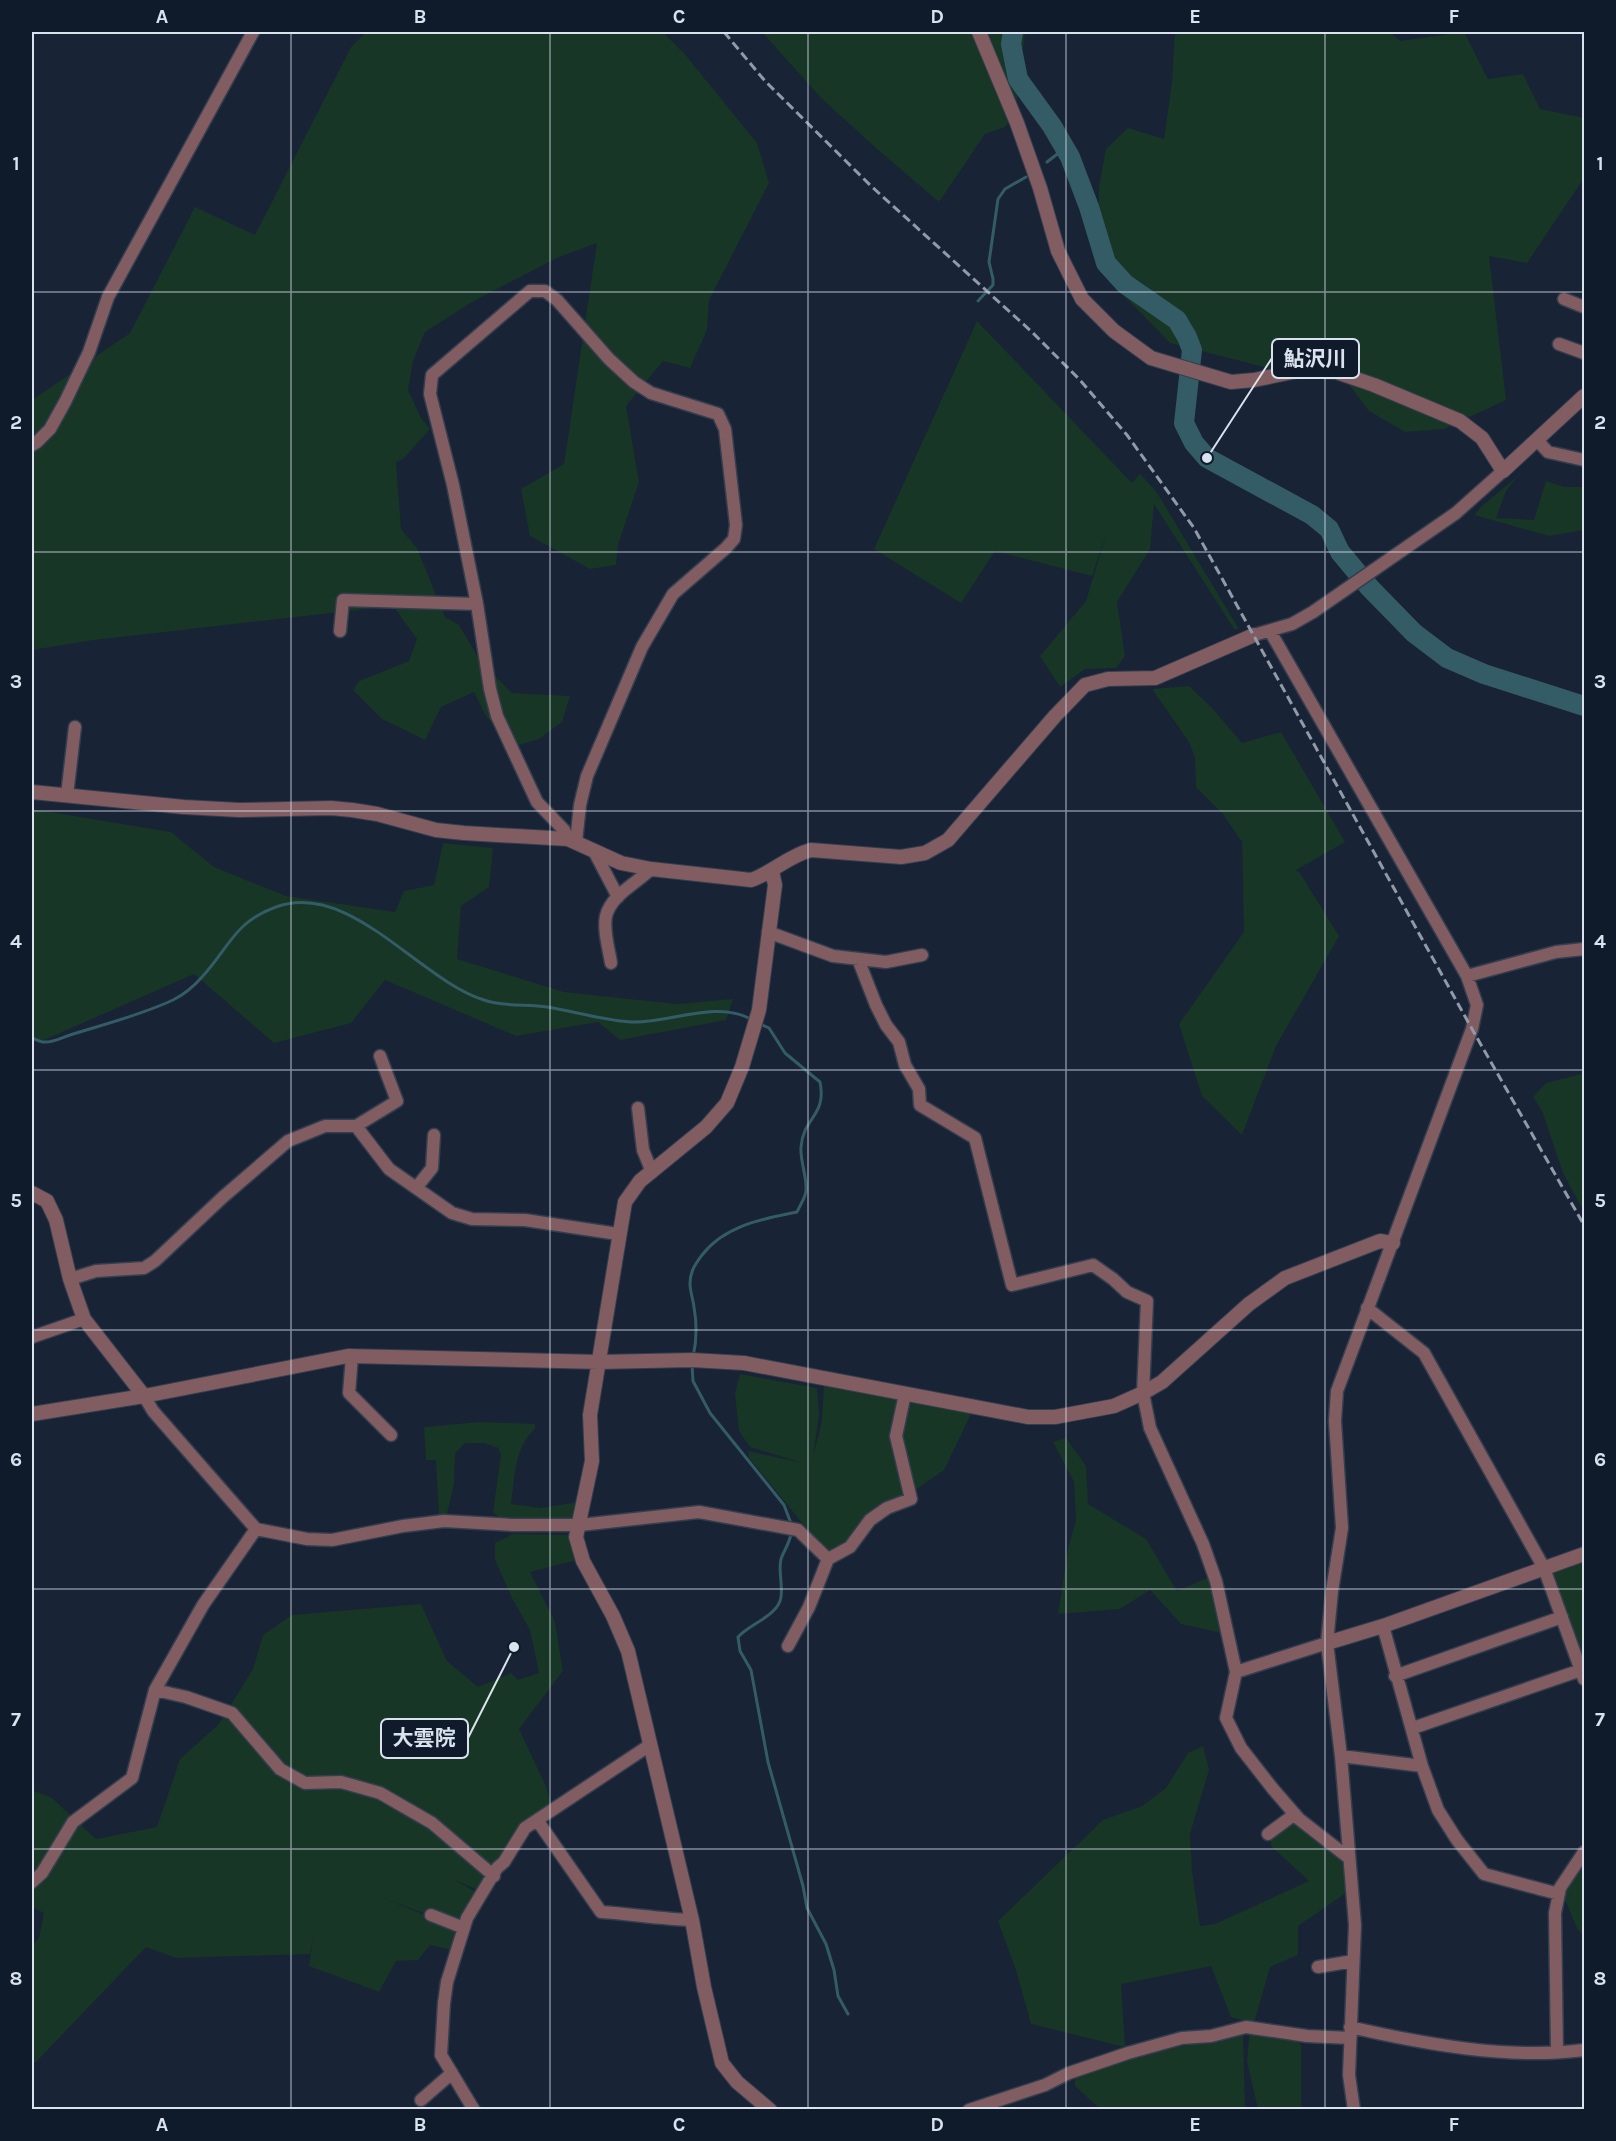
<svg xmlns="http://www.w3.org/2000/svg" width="1616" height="2141" font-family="Karla,'Noto Sans JP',sans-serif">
<rect width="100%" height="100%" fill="#182335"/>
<path fill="#173626" d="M 366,32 L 662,32 L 683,52 L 757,143 L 769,183 L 709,300 L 707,330 L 690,368 L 663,361 L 626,406 L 639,482 L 618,545 L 616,565 L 590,569 L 530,536 L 521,489 L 564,464 L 597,243 L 557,258 L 472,302 L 425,332 L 413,361 L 408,390 L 421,418 L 430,429 L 403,459 L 396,462 L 401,529 L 417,548 L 445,617 L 459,625 L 481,662 L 512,693 L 570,696 L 562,722 L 539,739 L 512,747 L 486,716 L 474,692 L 441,707 L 425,740 L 382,719 L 353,690 L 359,681 L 409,661 L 417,639 L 393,606 L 94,640 L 32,650 L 32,400 L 130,333 L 195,207 L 255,235 L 351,47 Z
M 762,32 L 1025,32 L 1015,115 L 1005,127 L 985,134 L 939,202 L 877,149 L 821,98 Z
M 1175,32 L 1390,32 L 1400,41 L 1464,32 L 1488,79 L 1523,74 L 1540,109 L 1584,118 L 1584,178 L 1527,263 L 1489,256 L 1506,400 L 1444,429 L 1405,432 L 1369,411 L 1341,374 L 1272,369 L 1170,343 L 1098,269 L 1099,186 L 1106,149 L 1128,128 L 1164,139 L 1172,82 Z
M 977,321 L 1132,483 L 1140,474 L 1156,491 L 1239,629 L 1234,629 L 1154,504 L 1150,549 L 1117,602 L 1125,656 L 1116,668 L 1085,669 L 1060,687 L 1040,656 L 1086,601 L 1107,532 L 1092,576 L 995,551 L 961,603 L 874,549 Z
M 1518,476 L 1506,491 L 1496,518 L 1534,520 L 1546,481 L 1564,487 L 1582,487 L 1584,484 L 1584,530 L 1549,536 L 1474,515 L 1482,506 Z
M 1189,686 L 1212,708 L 1242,743 L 1281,732 L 1345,842 L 1296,870 L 1300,873 L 1339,936 L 1276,1046 L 1242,1135 L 1202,1096 L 1179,1024 L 1244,932 L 1242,839 L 1241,841 L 1223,814 L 1196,787 L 1195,757 L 1189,742 L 1152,689 Z
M 32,809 L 171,832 L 214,867 L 286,896 L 395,912 L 404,891 L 434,885 L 443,843 L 493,848 L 489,887 L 461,906 L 457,959 L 564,992 L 677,1004 L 733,999 L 726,1020 L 620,1040 L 598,1022 L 516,1036 L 385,980 L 351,1023 L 274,1043 L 194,974 L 42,1041 L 32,1037 Z
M 1584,1065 L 1584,1212 L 1563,1173 L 1542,1111 L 1533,1097 L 1546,1083 L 1581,1074 Z
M 740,1374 L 817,1388 L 819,1415 L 813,1457 L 822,1421 L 824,1382 L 972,1412 L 944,1470 L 901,1500 L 831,1558 L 749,1458 L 748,1451 L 803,1463 L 750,1447 L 739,1431 L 735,1393 Z
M 479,1422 L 535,1424 L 535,1429 C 514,1447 515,1478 511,1504 L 540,1508 L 579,1502 L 573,1525 L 502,1520 L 493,1512 L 501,1455 L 498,1448 L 484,1443 L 465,1443 L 455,1454 L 454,1484 L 447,1514 L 439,1515 L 436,1460 L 426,1460 L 424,1427 Z
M 1066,1438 L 1086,1466 L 1088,1504 L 1146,1539 L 1177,1591 L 1212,1576 L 1222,1633 L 1181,1624 L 1150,1590 L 1120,1609 L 1058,1614 L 1068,1549 L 1076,1520 L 1074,1482 L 1053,1442 Z
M 513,1534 L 577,1535 L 581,1559 L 530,1572 L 555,1622 L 563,1671 L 519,1729 L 545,1784 L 552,1807 L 538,1820 L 480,1891 L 453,1879 L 480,1894 L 464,1928 L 383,1898 L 462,1930 L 455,1951 L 430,1945 L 418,1960 L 396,1961 L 379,1992 L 309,1966 L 314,1933 L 310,1954 L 176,1958 L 146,1947 L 36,2062 L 32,2062 L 32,1946 L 39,1938 L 44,1913 L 32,1907 L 32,1790 L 52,1798 L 96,1839 L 157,1827 L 180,1759 L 219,1724 L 253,1669 L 263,1635 L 292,1615 L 421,1604 L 447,1661 L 478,1687 L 511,1673 L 518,1680 L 539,1673 L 530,1630 L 512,1598 L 495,1560 L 495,1543 Z
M 1584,1553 L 1584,1667 L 1547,1567 Z
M 1203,1746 L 1209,1770 L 1190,1834 L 1192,1871 L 1200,1926 L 1215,1924 L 1309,1881 L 1271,1846 L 1270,1830 L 1289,1816 L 1341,1860 L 1349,1891 L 1298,1926 L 1298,1955 L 1270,1967 L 1254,2023 L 1231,2017 L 1211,1966 L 1121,1984 L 1125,2047 L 1031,2024 L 1016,1970 L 998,1921 L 1103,1820 L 1142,1806 L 1166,1788 L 1188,1753 Z
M 1584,1856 L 1584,1936 L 1577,1928 L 1560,1888 Z
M 1279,2024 L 1301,2045 L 1301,2109 L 1258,2109 L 1247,2062 L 1250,2027 Z
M 1243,2032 L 1245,2109 L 1100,2109 L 1075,2086 L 1075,2076 L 1165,2050 Z"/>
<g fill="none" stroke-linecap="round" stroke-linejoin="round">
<path stroke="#345c66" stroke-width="3" d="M 1047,162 L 1065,148
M 978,301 L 993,285 L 993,279 L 989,262 L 998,199 L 1005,189 L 1026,177
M 32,1038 C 35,1039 40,1042 44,1042 C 52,1043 63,1037 70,1035 C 105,1024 141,1015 173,1000 C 183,995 195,985 202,977 C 229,948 234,922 276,907 C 350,880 419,980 484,1000 C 503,1007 527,1004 547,1007 C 574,1011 605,1021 632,1022 C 671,1023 715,1000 751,1019
M 693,1357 C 697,1340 697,1324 694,1307 C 693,1299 690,1291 690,1284 C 690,1271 695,1265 702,1255 C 725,1225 763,1219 797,1212 C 800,1205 806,1197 806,1190 C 807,1176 800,1162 801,1147 C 803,1117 827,1116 820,1082 L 785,1053 L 769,1028 L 760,1024
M 692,1364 L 693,1381 L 710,1413 L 784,1505 L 792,1526
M 791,1533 C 790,1543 784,1550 781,1559 C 778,1571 783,1584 781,1597 C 779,1615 750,1624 738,1637 L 740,1651 L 751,1670 L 768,1762 L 803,1886 L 807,1908 L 826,1944 L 834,1970 L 838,1996 L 848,2014"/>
<path stroke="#345c66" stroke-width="20" d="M 1013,32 L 1011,44 L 1018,79 L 1052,126 L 1070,157 L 1089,207 L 1106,263 L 1125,284 L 1177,320 L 1187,337 L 1192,350 L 1184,423 L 1194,443 L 1207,458 L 1312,515 L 1329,529 L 1340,552 L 1370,588 L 1414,633 L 1447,658 L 1484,674 L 1584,706"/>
<g stroke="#333e4f" stroke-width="15">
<path id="minor" d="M 1564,299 L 1584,307
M 1559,344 L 1584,353
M 1537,440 L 1548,452 L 1584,460
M 32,445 L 37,442 L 50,429 L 65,402 L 89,352 L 108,297 L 253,32
M 340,631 L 343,600 L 477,604
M 1270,631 L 1467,976 L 1477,1005 L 1472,1029 L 1337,1391 L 1335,1421 L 1342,1528 L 1332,1591 L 1327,1643 L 1341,1756 L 1355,1925 L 1349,2075 L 1354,2110
M 1254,635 L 1292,624 L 1313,612 L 1456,513 L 1503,471
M 67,795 L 75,727
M 568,839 L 564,830 L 537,802 L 497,716 L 490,689 L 477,604 L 453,485 L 430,394 L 432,375 L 530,291 L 545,291 L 557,300 L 609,359 L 634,382 L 651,393 L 718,414 L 725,429 L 736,525 L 734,539 L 726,548 L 673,594 L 642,647 L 587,776 L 580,805 L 576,842
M 594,851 L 618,897
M 768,932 L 833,956 L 886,962 L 922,955
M 858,959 L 876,1005 L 886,1025 L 899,1042 L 905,1065 L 919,1089 L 920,1105 L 975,1138 L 1012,1285 L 1093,1265 L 1113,1279 L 1127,1292 L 1147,1301 L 1143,1393 L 1150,1428 L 1203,1544 L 1216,1581 L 1236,1672 L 1226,1718 L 1241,1748 L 1273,1789 L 1299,1819 L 1349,1858
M 611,963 C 609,949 603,931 606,916 C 611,895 637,883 651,869
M 1467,976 L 1556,952 L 1584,949
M 638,1108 L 643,1150 L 652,1172
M 356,1126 L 397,1101 L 380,1056
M 416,1188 L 432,1168 L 434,1135
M 70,1279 L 96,1271 L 144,1268 L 155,1261 L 223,1197 L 288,1141 L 325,1126 L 356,1126 L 389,1169 L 452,1213 L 472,1219 L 525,1220 L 618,1234
M 1367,1308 L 1424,1353 L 1544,1568 L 1584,1679
M 32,1337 L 84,1319
M 352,1356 L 349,1393 L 391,1435
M 144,1396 L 153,1411 L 256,1529 L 307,1539 L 332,1540 L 403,1526 L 444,1521 L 513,1525 L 580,1525 L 699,1512 L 798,1530 L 828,1559 L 809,1607 L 788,1646
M 828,1559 L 850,1547 L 870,1520 L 887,1508 L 911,1499 L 896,1436 L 905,1394
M 1383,1626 L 1422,1766 L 1438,1810 L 1457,1840 L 1484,1874 L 1559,1894
M 1236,1672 L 1327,1643
M 1395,1676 L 1562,1617
M 155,1690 L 186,1697 L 232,1713 L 280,1769 L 305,1783 L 341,1782 L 380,1793 L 432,1823 L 494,1876
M 1413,1728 L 1581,1670
M 1341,1756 L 1422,1766
M 537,1820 L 601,1912 C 632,1914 661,1919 692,1920
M 1268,1834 L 1295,1814
M 32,1882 L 42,1873 L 73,1822 L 132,1778 L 155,1690 L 203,1605 L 256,1529
M 431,1915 L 464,1928
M 1318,1967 L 1353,1961
M 1350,2027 C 1424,2044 1509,2060 1584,2050
M 1557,2052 L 1555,1913 L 1560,1888 L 1584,1852
M 421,2100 L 452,2073
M 474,2110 L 441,2055 L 444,2003 L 447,1982 L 467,1918 L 497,1868 L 504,1862 L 525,1828 L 650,1745
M 969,2110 L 1045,2085 L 1069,2073 L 1128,2053 L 1182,2038 L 1211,2036 L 1246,2027 L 1307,2036 L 1350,2038"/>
</g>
<g stroke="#333e4f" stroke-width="16">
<path id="tertiary" d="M 979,32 L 1017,123 L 1040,188 L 1058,251 L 1082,299 L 1114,331 L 1151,358 L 1231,382 L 1254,380 L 1302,370 L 1336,372 L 1374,385 L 1460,421 L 1482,438 L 1503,471 L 1584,396
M 32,792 L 184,807 L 239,810 L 331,808 L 352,810 L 377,814 L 436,830 L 464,833 L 568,839 L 621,863 L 651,869 L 751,880 C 772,873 788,856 811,850 L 901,857 L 925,853 L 948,840 L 1055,716 L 1085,685 L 1108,679 L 1155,678 L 1254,635
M 32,1193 L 47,1201 L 56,1220 L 70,1279 L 84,1319 L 144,1396
M 32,1414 L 144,1396 L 348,1356 L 599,1362 L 692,1360 L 744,1363 L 1028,1417 L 1055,1417 L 1114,1406 L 1143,1393 L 1162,1382 L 1249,1304 L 1285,1278 L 1380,1241 L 1393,1243
M 1327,1643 L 1383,1626 L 1584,1554
M 770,2110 L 737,2082 L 722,2063 L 704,1987 L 692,1920 L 628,1651 L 613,1616 L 583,1561 L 576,1537 L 592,1461 L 590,1415 L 625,1202 L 640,1181 L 706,1127 L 727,1103 L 742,1067 L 759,1010 L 775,885 L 772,871"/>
</g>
<use href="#minor" stroke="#815c61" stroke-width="12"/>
<use href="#tertiary" stroke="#815c61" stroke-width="14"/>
<path stroke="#919aa9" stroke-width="3" stroke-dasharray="9 4.5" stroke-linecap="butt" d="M 724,32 L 765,81 L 871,186 L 1032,332 L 1080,380 L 1127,435 L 1194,528 L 1472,1029 L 1584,1225"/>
</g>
<path fill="none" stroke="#dae2ee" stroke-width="1.5" stroke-opacity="0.55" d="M 291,32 L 291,2110M 550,32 L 550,2110M 808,32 L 808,2110M 1066,32 L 1066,2110M 1325,32 L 1325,2110M 32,292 L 1584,292M 32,552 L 1584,552M 32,811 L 1584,811M 32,1070 L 1584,1070M 32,1330 L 1584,1330M 32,1589 L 1584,1589M 32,1849 L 1584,1849"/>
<path fill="none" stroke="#dae2ee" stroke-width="2" d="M1207 458L1272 358M514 1647L468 1738"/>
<g fill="#dae2ee" stroke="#0f1a2b" stroke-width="2">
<circle cx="1207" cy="458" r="6"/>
<circle cx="514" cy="1647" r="6"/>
</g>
<g fill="#0f1a2b" stroke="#dae2ee" stroke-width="2">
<rect x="1272" y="339" width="87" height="39" rx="6"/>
<rect x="381" y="1719" width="87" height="39" rx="6"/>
</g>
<g font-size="21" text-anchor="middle" font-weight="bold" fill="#dae2ee">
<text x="1315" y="366">鮎沢川</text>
<text x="424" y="1745">大雲院</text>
</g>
<rect width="1616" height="2141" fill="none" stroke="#0f1a2b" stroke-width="66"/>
<rect x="33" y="33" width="1550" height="2075" fill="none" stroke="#dae2ee" stroke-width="2"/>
<g font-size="20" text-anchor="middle" font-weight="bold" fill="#dae2ee">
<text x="162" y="23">A</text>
<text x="420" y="23">B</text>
<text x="679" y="23">C</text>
<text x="937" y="23">D</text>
<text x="1195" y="23">E</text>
<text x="1454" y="23">F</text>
<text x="16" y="170">1</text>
<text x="1600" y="170">1</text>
<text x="16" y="429">2</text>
<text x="1600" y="429">2</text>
<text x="16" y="688">3</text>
<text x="1600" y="688">3</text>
<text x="16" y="948">4</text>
<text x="1600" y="948">4</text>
<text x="16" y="1207">5</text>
<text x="1600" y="1207">5</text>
<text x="16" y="1466">6</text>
<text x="1600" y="1466">6</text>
<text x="16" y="1726">7</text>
<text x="1600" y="1726">7</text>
<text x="16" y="1985">8</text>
<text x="1600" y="1985">8</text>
<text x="162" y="2131">A</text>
<text x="420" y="2131">B</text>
<text x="679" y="2131">C</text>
<text x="937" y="2131">D</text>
<text x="1195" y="2131">E</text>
<text x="1454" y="2131">F</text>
</g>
</svg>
